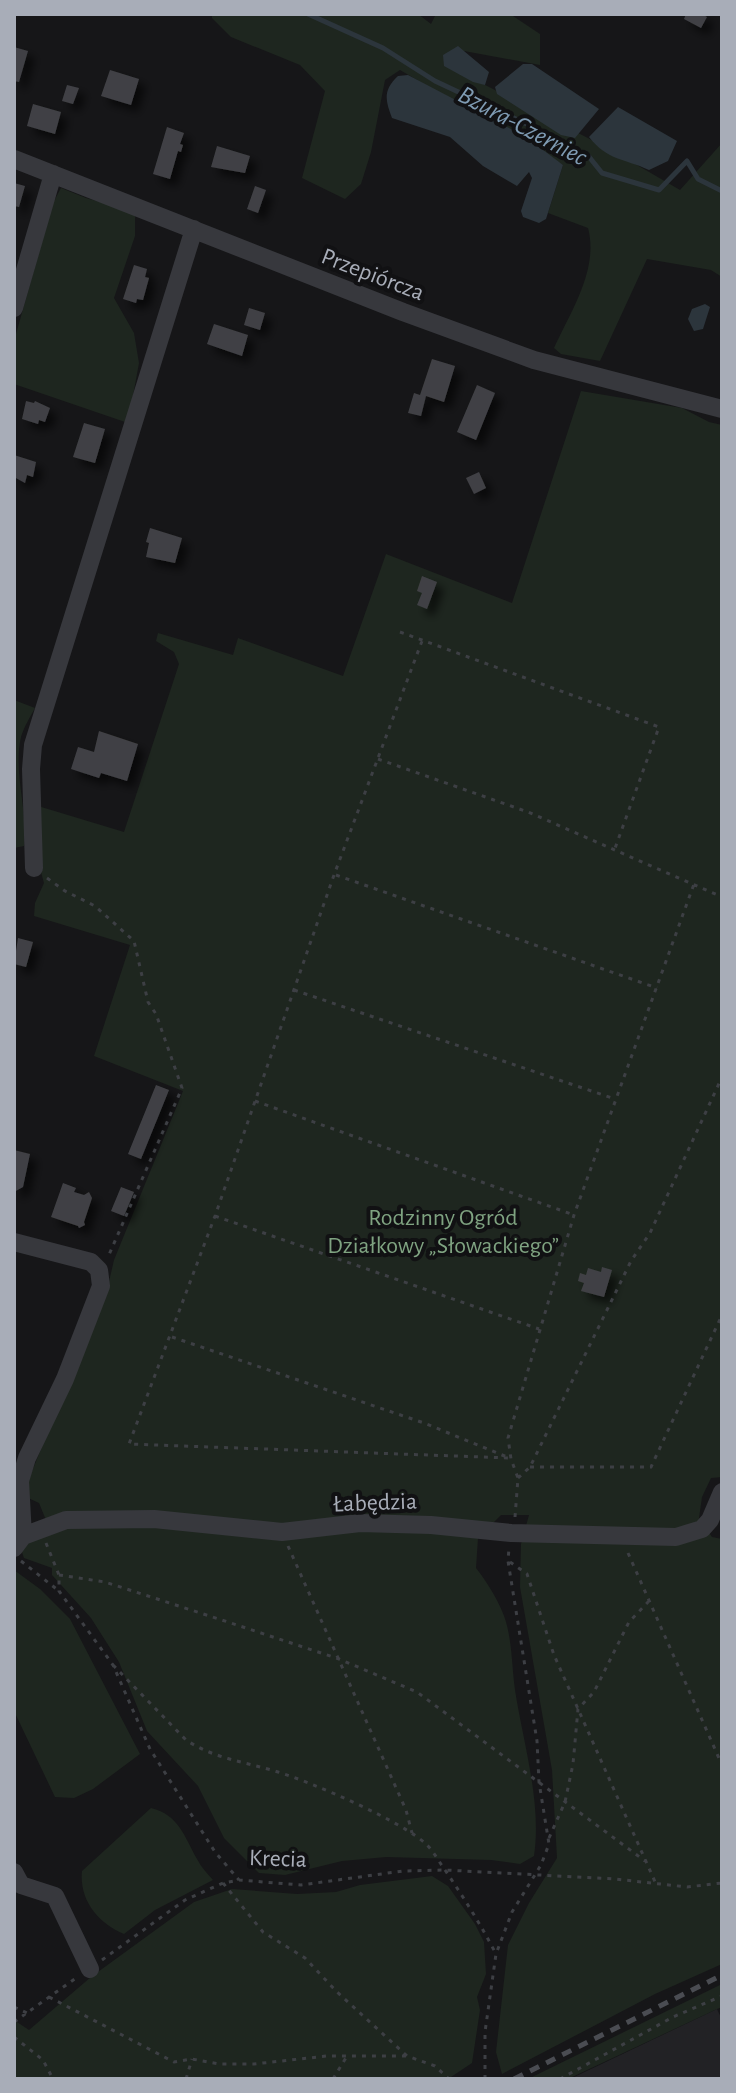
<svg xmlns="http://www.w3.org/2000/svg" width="736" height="2093" font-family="'Alegreya Sans',sans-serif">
<defs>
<filter id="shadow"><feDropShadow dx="7" dy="7" stdDeviation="4" flood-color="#0009"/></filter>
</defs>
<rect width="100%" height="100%" fill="#161618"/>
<path fill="#222225" d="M 717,2009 L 722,2020 L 722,2079 L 570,2079 Z"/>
<path fill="#1e261f" d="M 212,14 L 418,14 L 431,24 L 436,14 L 510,14 L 540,34 L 540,65 L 464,51 L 456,70 L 613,151 L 680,190 L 722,143 L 722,277 L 711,270 L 647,259 L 600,361 L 561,354 L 554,348 C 571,311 599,269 588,228 L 548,213 L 563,165 L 400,70 L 385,80 L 371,152 L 361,184 L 345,199 L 302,178 L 325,91 L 300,65 L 231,37 L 212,18 Z
M 61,188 L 86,198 L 135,212 L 135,236 L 114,298 L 134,333 L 139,363 L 128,423 L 14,384 L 14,341 L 53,203 Z
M 581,391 L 682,408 L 709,422 L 722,425 L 722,1477 L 711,1478 L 702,1497 L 699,1518 L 712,1537 L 722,1539 L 722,1964 L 655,1994 L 502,2074 L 496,2052 L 508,1945 L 529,1903 L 557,1858 L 552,1770 L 520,1587 L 521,1544 L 529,1515 L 501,1515 L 478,1538 L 476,1568 C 487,1582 501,1604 506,1622 C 512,1643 512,1667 515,1690 C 523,1742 542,1803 534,1856 L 520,1864 L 491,1860 L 386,1857 L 342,1861 L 285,1875 L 259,1873 L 224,1838 L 198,1786 L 147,1731 L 119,1662 L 91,1618 L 52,1575 L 52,1568 L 24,1558 L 20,1546 L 46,1520 L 39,1503 L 26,1497 L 30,1476 L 108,1286 L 114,1260 L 183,1091 L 94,1056 L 130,945 L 34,916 L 35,903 L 44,883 L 38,861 L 38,806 L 124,832 L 179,664 L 174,652 L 156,641 L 158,633 L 233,655 L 238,638 L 343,676 L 386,554 L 512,603 Z
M 14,700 L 35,708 C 30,717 24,727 21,737 C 13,772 28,810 24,846 L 14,848 Z
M 14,1570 L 40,1589 L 70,1619 L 140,1754 L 93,1789 L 74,1798 L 55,1797 L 14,1711 Z
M 151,1808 C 179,1815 184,1836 197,1859 C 201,1867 207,1873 213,1880 L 155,1910 L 124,1934 C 98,1923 79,1900 82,1871 Z
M 432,1876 L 448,1886 L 475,1924 L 484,1942 L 486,1974 L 477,1997 L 480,2010 L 472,2063 L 448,2079 L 14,2079 L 14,2020 L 29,2030 L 91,1977 L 194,1902 L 232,1889 L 297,1894 L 336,1892 L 360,1885 Z
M 722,1984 L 722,2007 L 717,2009 L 568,2079 L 528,2079 Z"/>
<path fill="#2c353c" d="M 458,46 L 489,72 L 485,85 L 473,82 L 444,66 L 443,55 Z
M 523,64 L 532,64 L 599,109 L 575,138 L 561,135 L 497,94 L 495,87 Z
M 408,75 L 526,137 L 563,165 L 546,219 L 539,223 L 523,217 L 521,211 L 532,178 L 529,172 L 517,186 L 483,166 L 450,137 L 392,118 C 385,100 383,90 398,76 Z
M 618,107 L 677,141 L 668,161 L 649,170 C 623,158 608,161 589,137 Z
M 705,304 L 710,307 L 703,329 L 694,331 L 688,319 L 692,309 Z"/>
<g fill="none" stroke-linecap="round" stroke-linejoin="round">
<path stroke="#2c353c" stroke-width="5" d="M 308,14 L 383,48 L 435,81 L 535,128 L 561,150 L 586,153 L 602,173 L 659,190 L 687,161 L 698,179 L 722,191"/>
</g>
<path fill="#404145" filter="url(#shadow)" d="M 686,14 L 702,14 L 707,17 L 701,28 L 684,19 Z
M 14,47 L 28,51 L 19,82 L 14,81 Z
M 110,70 L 139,79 L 131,105 L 101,96 Z
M 67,85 L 79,88 L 73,104 L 62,101 Z
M 33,104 L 61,112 L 55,134 L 27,126 Z
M 167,127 L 184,133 L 180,144 L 183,145 L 181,152 L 178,151 L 170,179 L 153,174 Z
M 217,146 L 250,156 L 245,173 L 211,167 Z
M 14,183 L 25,186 L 19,207 L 14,206 Z
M 255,186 L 266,190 L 258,213 L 247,209 Z
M 134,265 L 147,269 L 145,277 L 149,278 L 143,300 L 137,299 L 136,303 L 123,299 Z
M 249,308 L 265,313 L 260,330 L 244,325 Z
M 214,324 L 248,335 L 242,356 L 207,344 Z
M 432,359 L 455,366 L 444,402 L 426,396 L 421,416 L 408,413 L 414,393 L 420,395 Z
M 477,385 L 495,393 L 476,440 L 457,432 Z
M 26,401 L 34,403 L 35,401 L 50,408 L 45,422 L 39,420 L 38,424 L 22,419 Z
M 84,423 L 105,429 L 95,463 L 73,457 Z
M 14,455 L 36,462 L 33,477 L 27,475 L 25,483 L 14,477 Z
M 479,472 L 486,488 L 474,494 L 466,478 Z
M 150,528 L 182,538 L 175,563 L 146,557 L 149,543 L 146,542 Z
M 422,576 L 437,582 L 427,609 L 417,605 L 422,593 L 417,591 Z
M 99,731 L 138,744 L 127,781 L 101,773 L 99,778 L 71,769 L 78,747 L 94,752 Z
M 18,938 L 33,942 L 26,967 L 14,964 Z
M 156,1085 L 169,1090 L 141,1159 L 128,1154 Z
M 14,1150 L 30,1154 L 23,1187 L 14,1192 Z
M 63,1183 L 76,1188 L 74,1192 L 84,1195 L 89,1192 L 92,1198 L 84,1222 L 85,1225 L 79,1228 L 78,1226 L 51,1217 Z
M 121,1187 L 134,1192 L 124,1216 L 111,1211 Z
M 602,1267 L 612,1270 L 604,1297 L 581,1291 L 584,1283 L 578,1281 L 580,1273 L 586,1275 L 588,1268 L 601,1272 Z"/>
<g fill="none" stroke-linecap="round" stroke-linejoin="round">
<path stroke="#3d3f44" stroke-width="3" stroke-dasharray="4 6" stroke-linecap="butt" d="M 400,632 L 659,727 L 614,851
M 422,641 L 334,875 L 215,1216 L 129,1444 L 509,1458
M 378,759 L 528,812 L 722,897
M 336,875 L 657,988
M 47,878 L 65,891 L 95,906 L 134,941 L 148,1002 L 156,1014 L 182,1088 L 108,1257
M 294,990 L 615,1099
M 255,1101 L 574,1215
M 215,1216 L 539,1329
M 172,1337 L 424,1423 L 507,1457
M 530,1467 L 651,1467 L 722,1315
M 518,1478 L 530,1467 L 631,1261 L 650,1233 L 722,1077
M 515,1517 L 518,1478 L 511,1459 L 508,1438 L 574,1215 L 694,884
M 46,1543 L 59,1575 L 59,1591 L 113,1665 L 150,1749 L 215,1852 L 239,1880
M 288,1546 L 406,1810 L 412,1833
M 628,1553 L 722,1765
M 21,1561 L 59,1591
M 510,1562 L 527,1574 L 554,1655 L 656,1884
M 59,1575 L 105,1582 L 231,1623 L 339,1659 L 417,1692 L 645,1861
M 113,1665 L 186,1740 C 215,1759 246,1762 278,1772 C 311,1782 404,1822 427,1845 C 434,1852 439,1862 445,1870 C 464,1898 481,1925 496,1954
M 549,1838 L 565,1802 L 573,1764 L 578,1709 L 594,1692 L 629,1622 L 649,1601
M 223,1883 L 263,1932 L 305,1958 L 337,1992 L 407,2056 L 435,2066 L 449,2079
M 102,1960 L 185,1900 L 223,1883 L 239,1880 L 301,1885 L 403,1871 L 445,1870 L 615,1879 L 687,1887 L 722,1883
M 49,1997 L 174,2062 L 192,2059 L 219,2064 L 254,2064 L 327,2056 L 407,2056
M 14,2007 L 27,2013
M 14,2022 L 76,1978
M 14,2037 L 43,2060 L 53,2079
M 186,2079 L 192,2059
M 333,2079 L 347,2056
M 485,2079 L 485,2032 L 496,1954 L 512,1912 L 541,1865 L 549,1844 L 539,1782 L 537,1741 L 508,1561 L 509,1548
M 560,2079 L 673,2017 L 722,1996"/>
<path stroke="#37383d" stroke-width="18" d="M 14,159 L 403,312 L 534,360 L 722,409
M 14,308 L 53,174
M 34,868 L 31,769 L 33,745 L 194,229
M 14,1242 L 91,1262 L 99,1270 L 101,1286 L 65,1379 L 27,1458 L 20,1481 L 23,1536
M 14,1548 L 23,1536 L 66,1520 L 154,1519 L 282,1532 L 360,1523 L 431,1525 L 511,1533 L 676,1537 L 702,1529 L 710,1520 L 722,1492
M 14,1872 L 21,1885 L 55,1896 L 90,1969"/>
<path stroke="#4a4c52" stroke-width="5" stroke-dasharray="10 8" stroke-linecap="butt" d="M 514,2079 L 722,1975"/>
</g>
<g text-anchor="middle" stroke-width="8" stroke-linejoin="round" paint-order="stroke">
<g font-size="24" fill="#a8adb8" stroke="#111113">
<text transform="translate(373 274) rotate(21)" y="8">Przepiórcza</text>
<text transform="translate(375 1502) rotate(-2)" y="8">Łabędzia</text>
<text transform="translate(278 1858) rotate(2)" y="8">Krecia</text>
</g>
<g font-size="24" fill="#7fa381" stroke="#111113">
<text x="443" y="1225">Rodzinny Ogród<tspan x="443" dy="28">Działkowy „Słowackiego”</tspan></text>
</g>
<g font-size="26" font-style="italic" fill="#7f9bb3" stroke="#111113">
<text transform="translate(523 125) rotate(28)" y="9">Bzura-Czerniec</text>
</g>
</g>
<rect width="736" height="2093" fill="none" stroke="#a8adb8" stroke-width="32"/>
</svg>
